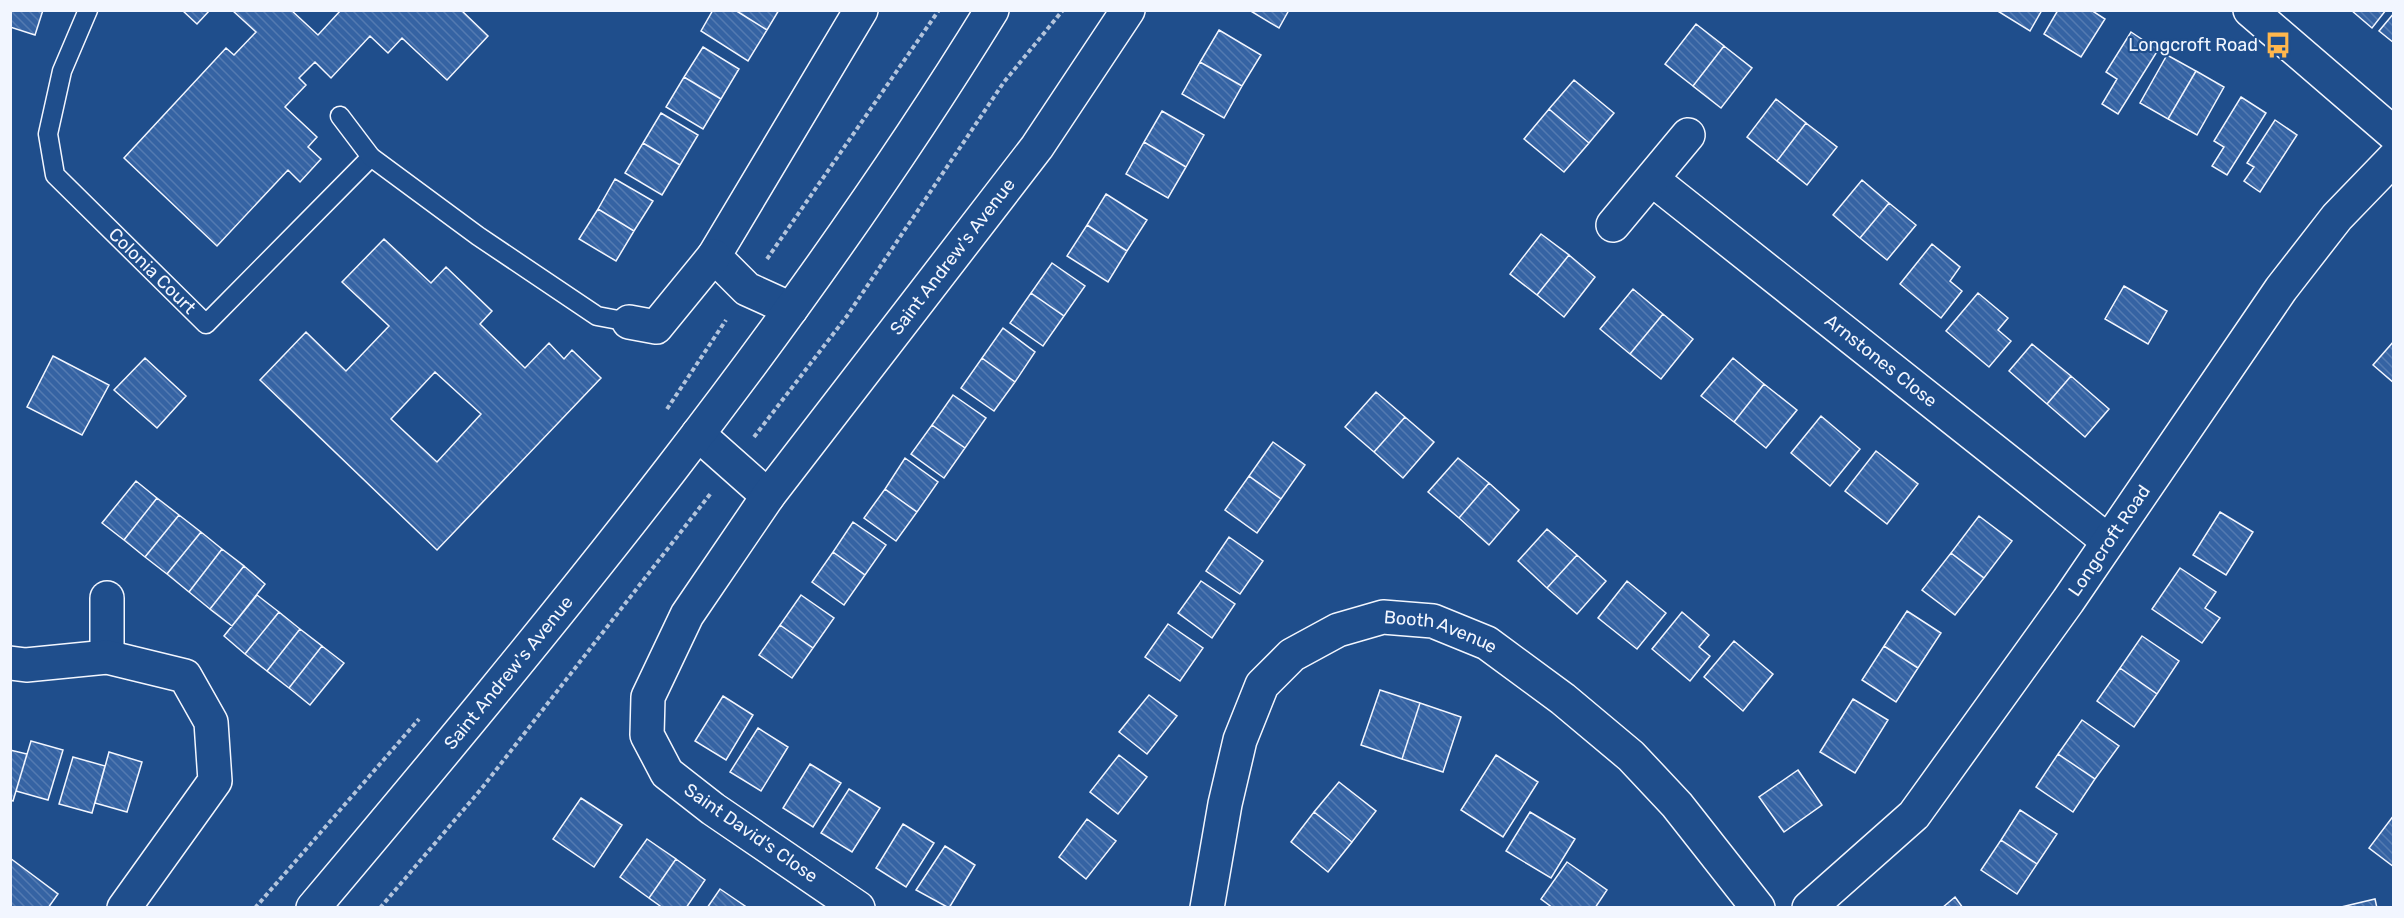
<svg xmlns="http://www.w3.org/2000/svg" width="2404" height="918" font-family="Rubik,sans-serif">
<defs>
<pattern id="building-back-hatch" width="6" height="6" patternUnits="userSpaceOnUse" patternTransform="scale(1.5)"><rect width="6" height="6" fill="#3563a3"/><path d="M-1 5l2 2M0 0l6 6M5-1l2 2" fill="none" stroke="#537ab1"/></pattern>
</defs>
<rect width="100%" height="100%" fill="#1f4e8c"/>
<path fill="url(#building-back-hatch)" stroke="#f2f6ff" stroke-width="1.5" fill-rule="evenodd" d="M 10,10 L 43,10 L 35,35 L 10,27 Z
M 182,10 L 210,10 L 197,24 Z
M 232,10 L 291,10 L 318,35 L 341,10 L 461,10 L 488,36 L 447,80 L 402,38 L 388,53 L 370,36 L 331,78 L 315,62 L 299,78 L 306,85 L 285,107 L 317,137 L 308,147 L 321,159 L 300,182 L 288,170 L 217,246 L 124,158 L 226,48 L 234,55 L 256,32 Z
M 713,10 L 735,10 L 767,30 L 748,61 L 701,31 Z
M 735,10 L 779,10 L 767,30 Z
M 1249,10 L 1289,10 L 1279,28 Z
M 1996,10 L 2042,10 L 2030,31 Z
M 2058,10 L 2091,10 L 2105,19 L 2081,57 L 2044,34 Z
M 2351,10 L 2386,10 L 2372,28 Z
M 2394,13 L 2394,43 L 2379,31 Z
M 1696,24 L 1724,46 L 1693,86 L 1665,64 Z
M 1219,30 L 1261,55 L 1242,86 L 1200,62 Z
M 2131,32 L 2158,50 L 2118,114 L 2102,104 L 2117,79 L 2106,72 Z
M 1724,46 L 1752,68 L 1721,108 L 1693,86 Z
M 703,47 L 739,69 L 721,99 L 684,77 Z
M 2167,55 L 2196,71 L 2168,119 L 2140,103 Z
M 1200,62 L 1242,86 L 1224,118 L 1182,94 Z
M 2196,71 L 2224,87 L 2197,135 L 2168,119 Z
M 684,77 L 721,99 L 703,129 L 666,107 Z
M 1574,80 L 1614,113 L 1589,143 L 1549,109 Z
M 2241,97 L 2266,113 L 2227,175 L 2212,166 L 2224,147 L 2214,141 Z
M 1776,99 L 1806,123 L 1777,161 L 1747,137 Z
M 1549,109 L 1589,143 L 1564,172 L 1524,139 Z
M 1162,111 L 1204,135 L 1186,167 L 1144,142 Z
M 661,113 L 698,135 L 680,165 L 643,143 Z
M 2275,120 L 2297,135 L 2260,192 L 2244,181 L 2254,167 L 2247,163 Z
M 1806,123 L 1837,147 L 1807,185 L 1777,161 Z
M 1144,142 L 1186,167 L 1168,198 L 1126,174 Z
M 643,143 L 680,165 L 662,195 L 625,173 Z
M 615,179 L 653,201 L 634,231 L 598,209 Z
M 1862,180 L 1889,203 L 1860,238 L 1833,215 Z
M 1106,194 L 1147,220 L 1127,251 L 1087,225 Z
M 1889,203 L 1916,225 L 1887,260 L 1860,238 Z
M 598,209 L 634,231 L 616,261 L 579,239 Z
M 1087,225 L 1127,251 L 1108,282 L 1067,256 Z
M 1541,234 L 1569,255 L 1537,295 L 1510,274 Z
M 384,239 L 431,283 L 446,267 L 492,311 L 480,324 L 525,368 L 549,343 L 564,359 L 572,350 L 601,378 L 437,550 L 260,380 L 306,332 L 346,371 L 389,326 L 342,282 ZM 435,372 L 481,414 L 437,462 L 391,419 Z
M 1932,244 L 1960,267 L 1950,281 L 1962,291 L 1941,318 L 1900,284 Z
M 1569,255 L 1595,277 L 1564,317 L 1537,295 Z
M 1052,263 L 1085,286 L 1064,316 L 1031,293 Z
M 2124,286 L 2167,311 L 2148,344 L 2105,319 Z
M 1633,289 L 1663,314 L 1630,354 L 1600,329 Z
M 1031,293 L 1064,316 L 1043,346 L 1010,323 Z
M 1978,293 L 2008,318 L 1998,330 L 2011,341 L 1989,367 L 1946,331 Z
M 1663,314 L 1693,339 L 1661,379 L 1630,354 Z
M 1003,328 L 1035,352 L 1015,382 L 982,358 Z
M 2394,341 L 2394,383 L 2373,365 Z
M 2032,344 L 2071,376 L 2047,404 L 2009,371 Z
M 53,356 L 109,385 L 82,435 L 27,407 Z
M 145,358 L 186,396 L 157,428 L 114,390 Z
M 982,358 L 1015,382 L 994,411 L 961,388 Z
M 1733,358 L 1764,384 L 1734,422 L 1701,396 Z
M 2071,376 L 2109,409 L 2085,437 L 2047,404 Z
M 1764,384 L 1797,410 L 1766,448 L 1734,422 Z
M 1376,392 L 1405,417 L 1374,452 L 1345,427 Z
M 953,395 L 986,418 L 965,448 L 932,425 Z
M 1821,416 L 1860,449 L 1830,486 L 1791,453 Z
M 1405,417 L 1434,442 L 1403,478 L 1374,452 Z
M 932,425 L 965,448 L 944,478 L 911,454 Z
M 1273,442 L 1305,465 L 1281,499 L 1249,476 Z
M 1876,451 L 1918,484 L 1887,524 L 1845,491 Z
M 905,458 L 938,482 L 917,512 L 885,489 Z
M 1458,458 L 1489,483 L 1459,518 L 1428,492 Z
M 1249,476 L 1281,499 L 1257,533 L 1225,510 Z
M 136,481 L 157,498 L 124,540 L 102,523 Z
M 1489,483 L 1519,510 L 1489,545 L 1459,518 Z
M 885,489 L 917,512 L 896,541 L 864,518 Z
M 157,498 L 179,515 L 145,557 L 124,540 Z
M 2220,512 L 2253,532 L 2226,575 L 2193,555 Z
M 179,515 L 201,532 L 167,574 L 145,557 Z
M 1979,516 L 2012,541 L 1984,578 L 1951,553 Z
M 853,522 L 886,545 L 865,575 L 833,552 Z
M 1547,529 L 1577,555 L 1547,588 L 1518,561 Z
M 201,532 L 222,549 L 189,592 L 167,574 Z
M 1229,537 L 1263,561 L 1240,594 L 1206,571 Z
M 222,549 L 244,566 L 210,609 L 189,592 Z
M 833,552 L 865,575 L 844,605 L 812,582 Z
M 1951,553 L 1984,578 L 1955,615 L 1922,590 Z
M 1577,555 L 1606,581 L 1577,614 L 1547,588 Z
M 244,566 L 265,584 L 232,626 L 210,609 Z
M 2180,568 L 2216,592 L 2205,608 L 2220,618 L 2202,643 L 2152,609 Z
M 1201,581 L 1235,604 L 1212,638 L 1178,613 Z
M 1627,581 L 1666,613 L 1637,649 L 1598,618 Z
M 257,595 L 279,612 L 245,654 L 224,636 Z
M 801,595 L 834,618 L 813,648 L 780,625 Z
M 1907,611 L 1941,633 L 1918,668 L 1884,646 Z
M 279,612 L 300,629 L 267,671 L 245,654 Z
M 1682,612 L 1709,635 L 1699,647 L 1710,656 L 1690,681 L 1652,649 Z
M 1168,624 L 1203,648 L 1180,681 L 1145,657 Z
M 780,625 L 813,648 L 792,678 L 759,655 Z
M 300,629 L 322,646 L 289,688 L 267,671 Z
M 2142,636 L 2179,661 L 2157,694 L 2120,668 Z
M 1734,641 L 1773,674 L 1743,711 L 1704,677 Z
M 322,646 L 344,663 L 310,705 L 289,688 Z
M 1884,646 L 1918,668 L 1896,702 L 1862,680 Z
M 2120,668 L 2157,694 L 2134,727 L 2097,701 Z
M 1380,690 L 1420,703 L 1402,759 L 1361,745 Z
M 1149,695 L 1177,716 L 1147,754 L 1119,732 Z
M 723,696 L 753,715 L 726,760 L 695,741 Z
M 1853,699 L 1888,720 L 1855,773 L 1820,752 Z
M 1420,703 L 1461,717 L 1443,772 L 1402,759 Z
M 2082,720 L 2119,746 L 2095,779 L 2058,754 Z
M 758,728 L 788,747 L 761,791 L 730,772 Z
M 31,741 L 63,750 L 48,800 L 16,791 Z
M 10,750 L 27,754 L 13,801 L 10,800 Z
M 109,752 L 142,762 L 127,812 L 95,803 Z
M 2058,754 L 2095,779 L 2073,812 L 2036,787 Z
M 1119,755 L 1147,777 L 1118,814 L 1090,792 Z
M 1496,755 L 1538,782 L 1503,837 L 1461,810 Z
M 73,757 L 105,766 L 92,813 L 59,804 Z
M 810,764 L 841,783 L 813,827 L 783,808 Z
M 1798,770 L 1822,805 L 1784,832 L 1759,797 Z
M 1339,782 L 1376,811 L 1352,842 L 1314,812 Z
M 849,789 L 880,808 L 852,852 L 821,833 Z
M 581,798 L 622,825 L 594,867 L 553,839 Z
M 2020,810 L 2057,834 L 2037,864 L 2001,840 Z
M 1314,812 L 1352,842 L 1328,872 L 1291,842 Z
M 1530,812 L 1575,839 L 1551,878 L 1506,851 Z
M 2394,815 L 2394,867 L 2369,848 Z
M 1087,819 L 1116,841 L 1086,879 L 1059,857 Z
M 903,824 L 934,843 L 906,887 L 876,868 Z
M 647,839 L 676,859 L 649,898 L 620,877 Z
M 2001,840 L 2037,864 L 2017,894 L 1981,870 Z
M 945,846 L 975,865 L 949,908 L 916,890 Z
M 10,858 L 58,894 L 48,908 L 10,908 Z
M 676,859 L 705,880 L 686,908 L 663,908 L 649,898 Z
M 1567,862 L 1607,890 L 1595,908 L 1553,908 L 1541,899 Z
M 720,889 L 748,908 L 707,908 Z
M 1955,897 L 1963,908 L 1942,908 Z
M 2375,899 L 2377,908 L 2337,908 Z"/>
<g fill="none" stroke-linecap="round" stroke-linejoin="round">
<g stroke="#f2f6ff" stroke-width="21">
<g id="lane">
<path id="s1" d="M 88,10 L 62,71 L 48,134 L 55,175 L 206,324 L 371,157"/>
<path d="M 340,116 L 371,157 L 478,236 L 597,316 L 629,322"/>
</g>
</g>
<g stroke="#f2f6ff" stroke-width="36">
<g id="street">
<path id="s2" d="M 1653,180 L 2108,541"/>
<path d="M 1613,225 L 1688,135"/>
<path d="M 791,309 L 747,289 L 714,256 L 861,10"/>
<path d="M 629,322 L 656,327 L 714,256"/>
<path d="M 698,434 L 768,496"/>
<path d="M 107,657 L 107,598"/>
<path d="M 10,663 L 26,665 L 107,657 L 185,676 L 211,722 L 215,781 L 124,908"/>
<path id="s3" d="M 858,908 L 713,809 L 667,773 L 647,735 L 648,697 L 687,615 L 768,496 L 1037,147 L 1128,10"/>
<path id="s4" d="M 1207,908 L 1225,804 L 1240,740 L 1262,685 L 1292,655 L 1338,630 L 1383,617 L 1433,621 L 1487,643 L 1563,699 L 1631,756 L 1677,805 L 1758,908"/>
<path id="s5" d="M 1809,908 L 1914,815 L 2068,601 L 2281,289 L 2337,217 L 2394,158"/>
</g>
</g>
<g stroke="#f2f6ff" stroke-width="36">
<g id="primary">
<path d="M 2250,10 L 2394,134"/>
<path id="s6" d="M 313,908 C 555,621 795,330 992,10"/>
</g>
</g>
<path stroke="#b3c4dc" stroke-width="4" stroke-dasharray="4.5 3" stroke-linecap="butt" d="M 767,259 L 939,10
M 667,409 L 726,320
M 754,437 L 847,316 L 1004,82 L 1063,10
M 255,908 L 419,719
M 380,908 L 482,788 L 711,493"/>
<use href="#lane" stroke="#1f4e8c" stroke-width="18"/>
<use href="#street" stroke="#1f4e8c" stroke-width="33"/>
<use href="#primary" stroke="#1f4e8c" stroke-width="33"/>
</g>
<defs>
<g id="bus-bare" transform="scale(2.07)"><path d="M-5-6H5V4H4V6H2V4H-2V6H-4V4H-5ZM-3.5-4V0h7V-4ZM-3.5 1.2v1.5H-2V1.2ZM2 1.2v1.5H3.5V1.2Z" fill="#ffb74d" stroke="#1f4e8c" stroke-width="2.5" paint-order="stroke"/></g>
</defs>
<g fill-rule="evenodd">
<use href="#bus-bare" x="2278" y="45"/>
</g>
<g text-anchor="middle" stroke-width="4.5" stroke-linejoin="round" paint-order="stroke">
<g font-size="18" fill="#f2f6ff" stroke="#1f4e8c" text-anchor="end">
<text x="2258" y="51">Longcroft Road</text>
</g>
<g font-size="18" fill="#f2f6ff" stroke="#1f4e8c">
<text dy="6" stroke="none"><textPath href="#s3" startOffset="852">Saint Andrew's Avenue</textPath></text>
<text dy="6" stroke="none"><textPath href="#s1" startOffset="309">Colonia Court</textPath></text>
<text dy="6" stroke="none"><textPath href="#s2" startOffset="291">Arnstones Close</textPath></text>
<text dy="6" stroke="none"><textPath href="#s5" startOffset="477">Longcroft Road</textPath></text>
<text dy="6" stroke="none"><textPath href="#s4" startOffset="432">Booth Avenue</textPath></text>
<text dy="6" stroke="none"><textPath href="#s6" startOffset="306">Saint Andrew's Avenue</textPath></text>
<text transform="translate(751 833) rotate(35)" y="6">Saint David's Close</text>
</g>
</g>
<rect width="2404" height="918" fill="none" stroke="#f2f6ff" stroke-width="24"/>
</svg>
